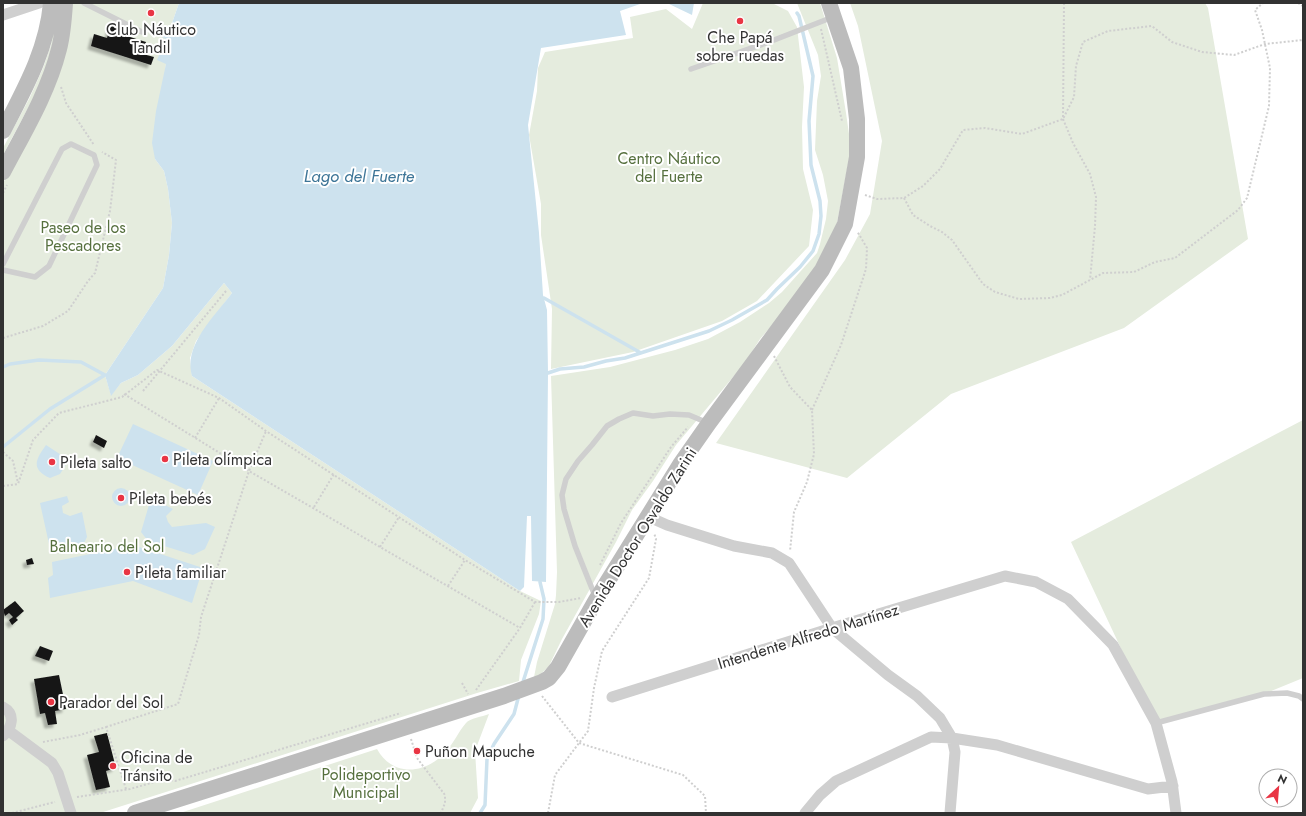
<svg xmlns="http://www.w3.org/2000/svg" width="1306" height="816" font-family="Jost,sans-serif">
<defs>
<filter id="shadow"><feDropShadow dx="-3.5" dy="3.5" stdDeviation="1" flood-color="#0004"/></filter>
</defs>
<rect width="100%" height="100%" fill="#fff"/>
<path fill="#e5ecde" d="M 70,3 L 179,3 L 172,23 L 183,27 L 180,36 L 160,36 L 166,38 L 166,64 L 155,159 L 164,171 L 168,189 L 172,223 L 169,255 L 163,288 L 105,375 L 111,395 L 121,383 L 138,375 L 172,346 L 224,283 L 232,293 L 196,341 L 190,358 L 192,376 L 520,591 L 541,601 L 539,614 L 521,660 L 519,681 L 477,693 L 100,813 L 3,813 L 3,183 L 49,97 Z
M 703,3 L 772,3 L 788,11 L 797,27 L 804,87 L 802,127 L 803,169 L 813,210 L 809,246 L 757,301 L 722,321 L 633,352 L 551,369 L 552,309 L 541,235 L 541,204 L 529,135 L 537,91 L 538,68 L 545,52 L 633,38 L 630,17 L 666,9 L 692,29 Z
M 797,3 L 820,3 L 837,58 L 846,113 L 851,148 L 837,223 L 827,250 L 784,311 L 760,339 L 744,364 L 676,445 L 653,481 L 632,510 L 616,542 L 562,639 L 549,666 L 544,671 L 539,675 L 534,677 L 537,662 L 555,604 L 556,595 L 557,572 L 551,376 L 610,367 L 675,350 L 708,339 L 740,322 L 769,303 L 782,292 L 817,253 L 820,244 L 826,219 L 828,201 L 823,175 L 815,150 L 817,101 L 821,76 L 818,55 Z
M 850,3 L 1205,3 L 1208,8 L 1248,239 L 1124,328 L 951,394 L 847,478 L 716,443 L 845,260 L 870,214 L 882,141 L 858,26 Z
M 54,16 L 56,16 C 55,26 56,37 53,47 C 43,85 21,120 3,155 L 3,148 L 30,97 L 43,68 L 51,45 Z
M 1303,420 L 1303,678 L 1264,694 L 1156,723 L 1071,542 Z
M 489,714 L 475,751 L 478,798 L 470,813 L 180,813 L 377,749 C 393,778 427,774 446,751 C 454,743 458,732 466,723 C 470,718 482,717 489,714 Z"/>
<path fill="#cde2ee" d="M 179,3 L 643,3 L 620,11 L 626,35 L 541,48 L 528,125 L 539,233 L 543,295 L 547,310 L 548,373 L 546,582 L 532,581 L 531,516 L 527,516 L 524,587 L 520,591 L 192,376 C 183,345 215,316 232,293 L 224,283 L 172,346 L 138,375 L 121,383 L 111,396 L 105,375 L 163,288 L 169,255 L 172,223 L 168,189 L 164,171 L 155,159 L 152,143 L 156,111 L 166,64 L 157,60 L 166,39 L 160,36 L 162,29 L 180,36 L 183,27 L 172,23 Z
M 667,3 L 694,3 L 692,15 Z
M 133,424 L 213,461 L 198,495 L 117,458 Z
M 46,445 L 69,460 L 60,474 L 50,478 C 30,469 36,459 46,445 Z
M112 497a9 9 0 1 1 18 0a9 9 0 1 1-18 0Z
M 67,496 L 69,502 L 62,506 L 63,513 L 70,516 L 82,512 L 87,537 L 82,547 L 57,550 L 49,544 L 40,503 Z
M 151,498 L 173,509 L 166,516 L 168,522 L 172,527 L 206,523 L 215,527 L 205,549 L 193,555 L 148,541 L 141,532 Z
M 133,545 L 203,568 L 192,603 L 133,581 L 50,598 L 48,578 L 53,575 L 52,562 Z"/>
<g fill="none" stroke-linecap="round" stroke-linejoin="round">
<path stroke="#cde2ee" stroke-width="3.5" d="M 544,298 L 641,353
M 3,367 L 10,364 L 39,360 L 81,362 L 105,375
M 548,373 L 560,369 L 584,367 L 606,361 L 625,358 L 709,331 L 732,320 L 767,300 L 777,289 L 800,267 L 813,251 L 819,234 L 821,216 L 820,201 L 811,165 L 809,121 L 813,76 L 799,16 L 797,13
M 3,447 L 50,409 L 105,375
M 522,685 L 543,619 L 544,599 L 540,582
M 480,813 L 485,805 L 487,759 L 494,744 L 514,714 L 519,695"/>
</g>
<path fill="#191919" filter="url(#shadow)" d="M 111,25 L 128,31 L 127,36 L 146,42 L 143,54 L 154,57 L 151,65 L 91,46 L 94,34 L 107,38 Z
M 96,435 L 107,441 L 104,448 L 93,442 Z
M 32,558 L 34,564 L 27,565 L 26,560 Z
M 15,601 L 24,611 L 16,618 L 18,620 L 12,625 L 9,620 L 13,617 L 9,613 L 5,616 L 3,610 Z
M 40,646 L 53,651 L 49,661 L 35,656 Z
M 59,675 L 66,709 L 55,711 L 57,724 L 48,725 L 45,713 L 40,714 L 34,679 Z
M 107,733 L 116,768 L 106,771 L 110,787 L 96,790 L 87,755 L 99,752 L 94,736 Z"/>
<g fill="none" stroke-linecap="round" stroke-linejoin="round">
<path stroke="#cfcfcf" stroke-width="2" stroke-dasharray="2 2" stroke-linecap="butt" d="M 1064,3 L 1063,119 L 1073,143 L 1090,174 L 1096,197 L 1095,226 L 1090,280
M 1298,3 L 1303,6
M 821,29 L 842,121
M 61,87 L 66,103 L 94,145
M 3,193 L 7,185
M 865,195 L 877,199 L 904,198 L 923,186 L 940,169 L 963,130 L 985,128 L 1022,134 L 1063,119 L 1074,97 L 1076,66 L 1083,42 L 1108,31 L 1152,26 L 1172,42 L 1202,52 L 1234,55 L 1265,44 L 1303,40
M 904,198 L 913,215 L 930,226 L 942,232 L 952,240 L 983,284 L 995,292 L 1019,299 L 1050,298 L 1062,295 L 1103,273 L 1134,272 L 1155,262 L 1175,258 L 1238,210 L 1247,198 L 1269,106 L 1270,68 L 1262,30 L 1255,10 L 1263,3
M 3,338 L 43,326 L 68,311 L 88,281 L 95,273 L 110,211 L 116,160 L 102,152
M 774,356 L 790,387 L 812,410 L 814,454 L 807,482 L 794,512 L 790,551
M 143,391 L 226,291
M 124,394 L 249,471 L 520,628
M 812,410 L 841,345 L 866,269 L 867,248 L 857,231
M 195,438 L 219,398
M 3,452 L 13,461 L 18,483
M 3,486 L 18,484 L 33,440 L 59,413 L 122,397 L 157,370 L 219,398 L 266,431 L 465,560 L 535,602 L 559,602 L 581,598
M 314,507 L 334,474
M 380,547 L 399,517
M 600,565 L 621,523 L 671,447 L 688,427
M 448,586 L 465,560
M 462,683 L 468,694
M 476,690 L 520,628 L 535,602
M 542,696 L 579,743 L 683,775 L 705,796 L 706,813
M 106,727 L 178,704 L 199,635 L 201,617 L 249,471 L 266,431
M 411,739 L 417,758 L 445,795 L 445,803 L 441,813
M 43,742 L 80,735 L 106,727 L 126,789
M 77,797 L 130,789 L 165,779 L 175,781 L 401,713
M 12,813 L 55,802
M 438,813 L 439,813
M 548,813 L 555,775 L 588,731 L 594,688 L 602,651 L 649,578 L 656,539 L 654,533"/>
<path stroke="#cfcfcf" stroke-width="5.5" d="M 84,3 L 142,32
M 691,69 L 769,42 L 833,17
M 3,264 L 62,149 L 71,144 L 94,155 L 97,165 L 49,266 L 35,277 L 3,270
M 595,596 L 575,546 L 564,509 L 562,495 L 566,479 L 578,461 L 592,445 L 607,426 L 619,419 L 633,413 L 653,416 L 670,414 L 689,415 L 708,423
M 1156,723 L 1264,694 L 1287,693 L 1299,696 L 1303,699"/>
<path stroke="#cfcfcf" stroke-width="11" d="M 3,15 L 39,3
M 649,517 L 667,525 L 734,546 L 772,553 L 789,563 L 832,628 L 888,675 L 917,696 L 940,718 L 952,738 L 955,752 L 950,813
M 612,697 L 832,628 L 1005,576 L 1036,582 L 1068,599 L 1113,645 L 1156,723 L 1172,782 L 1176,813
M 3,707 C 16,714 12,728 3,736
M 9,731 L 52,763 L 58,773 L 71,813
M 805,813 L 820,795 L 836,781 L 931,737 L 952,738 L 997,745 L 1148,789 L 1173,786"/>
<path stroke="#bcbcbc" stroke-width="16" d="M 3,131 C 24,90 47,50 51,3
M 3,172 C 24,132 48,93 59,49 C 63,34 64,18 65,3
M 135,813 L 504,696 L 542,682 L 549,678 L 558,667 L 596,600 L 681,463 L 709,423 L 822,270 L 845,224 L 857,157 L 857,119 L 851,68 L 829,3"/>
</g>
<g fill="#e93544" stroke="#fff" stroke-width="1.5">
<circle cx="151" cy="13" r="4"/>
<circle cx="740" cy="21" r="4"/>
<circle cx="165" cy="459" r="4"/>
<circle cx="52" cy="462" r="4"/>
<circle cx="121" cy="498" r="4"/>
<circle cx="127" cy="572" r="4"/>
<circle cx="51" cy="702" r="4"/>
<circle cx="417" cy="751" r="4"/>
<circle cx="113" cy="766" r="4"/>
</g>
<g text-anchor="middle" stroke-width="4" stroke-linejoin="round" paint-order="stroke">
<g font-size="16" fill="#323232" stroke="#fff" text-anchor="start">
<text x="151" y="35" text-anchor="middle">Club Náutico<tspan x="151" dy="18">Tandil</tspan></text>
<text x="740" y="43" text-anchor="middle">Che Papá<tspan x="740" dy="18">sobre ruedas</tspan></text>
<text x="173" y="465">Pileta olímpica</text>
<text x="60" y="468">Pileta salto</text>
<text x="129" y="504">Pileta bebés</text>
<text x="135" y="578">Pileta familiar</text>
<text x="59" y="708">Parador del Sol</text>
<text x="425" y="757">Puñon Mapuche</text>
<text x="121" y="763">Oficina de<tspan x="121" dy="18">Tránsito</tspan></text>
</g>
<g font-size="16" fill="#56703e" stroke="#fff">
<text x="669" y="164">Centro Náutico<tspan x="669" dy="18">del Fuerte</tspan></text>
<text x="83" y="233">Paseo de los<tspan x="83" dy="18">Pescadores</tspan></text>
<text x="107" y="552">Balneario del Sol</text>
<text x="366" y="780">Polideportivo<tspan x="366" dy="18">Municipal</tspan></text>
</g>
<g font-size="16" fill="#323232" stroke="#fff">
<text transform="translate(637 537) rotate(-58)" y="6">Avenida Doctor Osvaldo Zarini</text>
<text transform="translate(808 636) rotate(-17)" y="6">Intendente Alfredo Martínez</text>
</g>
<g font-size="17" font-style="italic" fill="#3d7597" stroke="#fff">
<text x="359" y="182">Lago del Fuerte</text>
</g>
</g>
<rect width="1306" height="816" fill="none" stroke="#323232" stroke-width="8"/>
<g transform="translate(1278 788) rotate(26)"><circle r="19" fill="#ffffff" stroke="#adadad"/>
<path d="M0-3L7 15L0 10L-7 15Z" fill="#e93544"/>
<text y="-6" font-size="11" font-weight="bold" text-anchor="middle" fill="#323232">N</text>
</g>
</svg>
